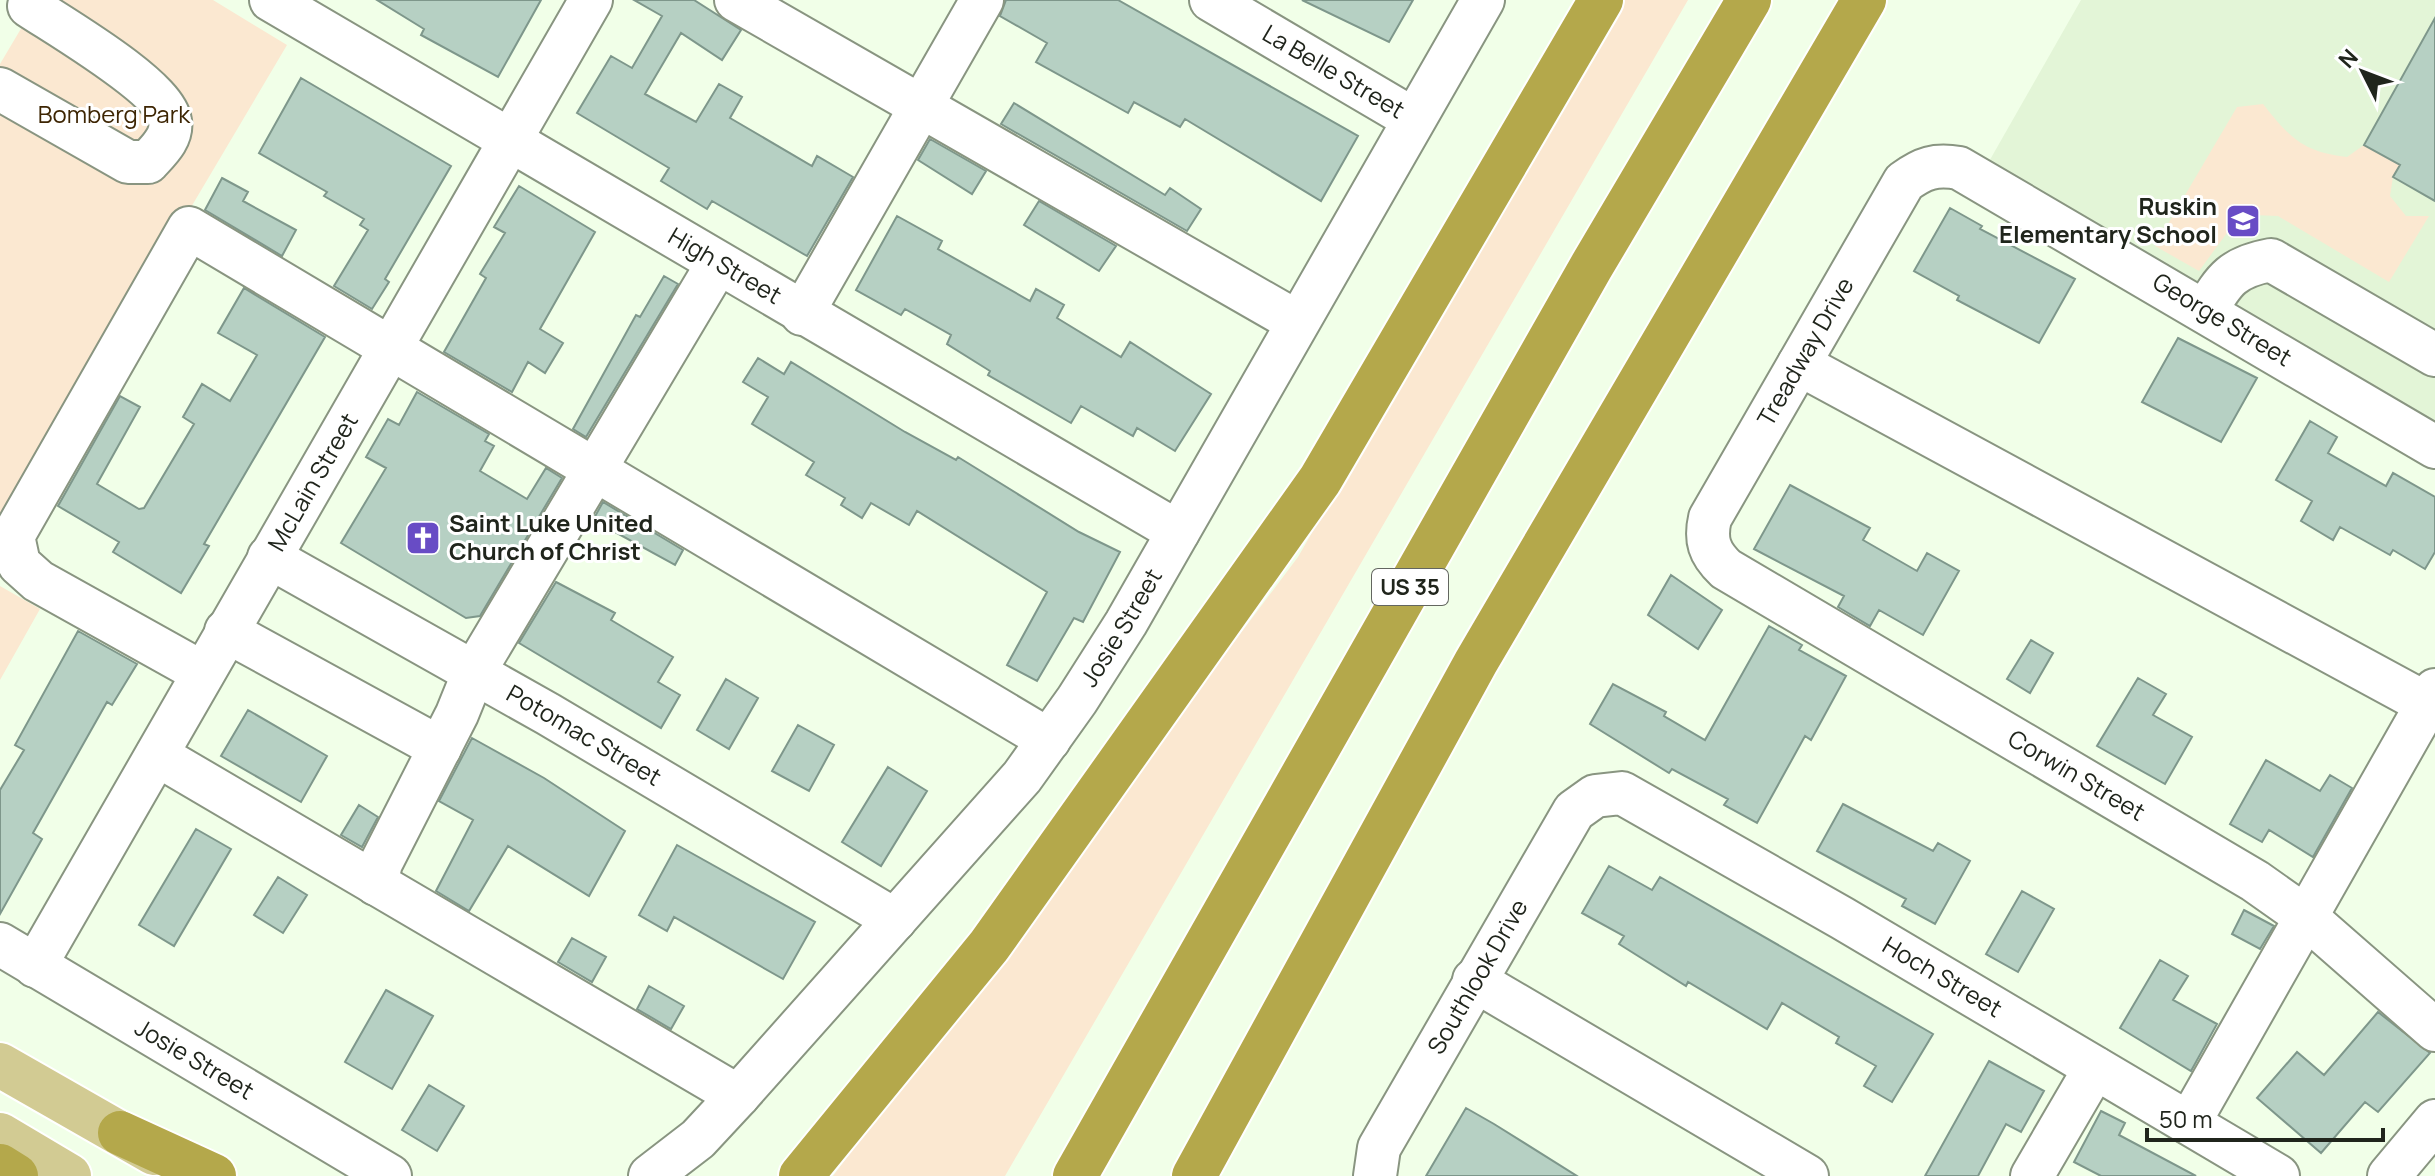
<svg xmlns="http://www.w3.org/2000/svg" width="2435" height="1176" font-family="Manrope,sans-serif">
<rect width="100%" height="100%" fill="#f1ffe8"/>
<path fill="#e3f5d7" d="M 2081,0 L 2435,0 L 2435,447 L 1979,179 Z"/>
<path fill="#fbe8d1" d="M 38,0 L 213,0 L 287,45 L 0,530 L 0,64 Z
M 1619,0 L 1688,0 L 1005,1176 L 833,1176 L 1298,557 Z
M 2263,104 C 2290,138 2303,152 2347,157 L 2364,145 L 2400,165 L 2393,177 L 2390,196 L 2406,216 L 2429,216 L 2389,282 L 2278,216 L 2253,215 L 2235,222 L 2199,271 L 2155,246 L 2237,107 Z
M 0,586 L 40,609 L 0,680 Z"/>
<path fill="#b6d0c3" stroke="#7e978b" stroke-width="2" d="M 377,0 L 541,0 L 498,77 L 421,35 L 424,29 Z
M 634,0 L 694,0 L 741,30 L 722,60 L 681,33 L 645,94 L 696,122 L 719,84 L 742,97 L 730,118 L 812,166 L 817,156 L 853,177 L 807,256 L 712,201 L 707,209 L 661,181 L 669,168 L 577,113 L 611,56 L 632,68 L 662,16 Z
M 1006,0 L 1118,0 L 1358,136 L 1321,201 L 1185,119 L 1180,127 L 1134,102 L 1128,113 L 1036,62 L 1047,43 L 1000,16 Z
M 1302,0 L 1413,0 L 1389,42 Z
M 2435,18 L 2435,201 L 2393,177 L 2400,165 L 2364,145 Z
M 301,78 L 451,166 L 385,279 L 389,282 L 372,309 L 334,286 L 368,230 L 360,225 L 364,219 L 324,196 L 327,192 L 259,153 Z
M 1014,103 L 1165,195 L 1170,188 L 1201,209 L 1187,231 L 1001,124 Z
M 930,139 L 986,171 L 972,194 L 918,160 Z
M 222,178 L 248,192 L 243,201 L 296,230 L 282,256 L 205,210 Z
M 519,186 L 595,232 L 540,329 L 563,343 L 545,373 L 528,362 L 512,392 L 444,352 L 486,278 L 480,274 L 505,233 L 494,227 Z
M 1039,201 L 1116,246 L 1099,271 L 1024,225 Z
M 1950,208 L 1982,226 L 1980,229 L 2075,279 L 2039,343 L 1957,300 L 1959,296 L 1914,271 Z
M 897,216 L 942,241 L 938,249 L 1030,301 L 1036,289 L 1064,305 L 1057,318 L 1121,357 L 1130,342 L 1211,394 L 1175,451 L 1137,428 L 1133,436 L 1081,406 L 1071,423 L 988,375 L 990,371 L 947,344 L 951,335 L 905,309 L 901,315 L 856,290 Z
M 664,276 L 678,284 L 586,437 L 573,429 L 636,315 L 640,317 Z
M 244,288 L 325,337 L 204,544 L 209,546 L 181,593 L 113,552 L 119,542 L 58,506 L 120,396 L 140,407 L 97,484 L 139,509 L 144,508 L 194,424 L 183,417 L 202,384 L 230,401 L 257,355 L 218,333 Z
M 2178,338 L 2257,378 L 2221,442 L 2142,402 Z
M 758,358 L 784,374 L 791,362 L 905,432 L 956,460 L 958,457 L 1079,532 L 1120,552 L 1083,622 L 1074,618 L 1037,681 L 1007,665 L 1047,592 L 917,511 L 909,525 L 871,503 L 862,518 L 841,505 L 845,498 L 806,475 L 814,462 L 752,424 L 768,397 L 743,382 Z
M 417,392 L 489,434 L 485,441 L 494,446 L 480,471 L 527,499 L 546,468 L 562,478 L 480,616 L 466,618 L 341,543 L 386,468 L 366,457 L 388,419 L 399,425 Z
M 2310,421 L 2337,437 L 2328,453 L 2386,486 L 2393,473 L 2435,497 L 2435,552 L 2425,569 L 2393,550 L 2390,555 L 2340,527 L 2333,540 L 2301,521 L 2312,501 L 2276,480 Z
M 1790,485 L 1870,528 L 1863,540 L 1917,571 L 1927,553 L 1959,571 L 1923,635 L 1879,610 L 1870,626 L 1838,607 L 1844,596 L 1754,549 Z
M 603,502 L 683,550 L 675,565 L 593,520 Z
M 1671,575 L 1722,610 L 1698,649 L 1648,615 Z
M 556,582 L 615,613 L 611,620 L 673,657 L 658,682 L 680,695 L 661,728 L 519,643 Z
M 1769,626 L 1802,645 L 1799,650 L 1846,676 L 1811,740 L 1805,736 L 1757,823 L 1724,805 L 1728,799 L 1672,769 L 1669,773 L 1590,724 L 1613,684 L 1666,712 L 1664,716 L 1705,740 Z
M 78,631 L 137,664 L 112,705 L 107,702 L 33,833 L 42,839 L 0,914 L 0,790 L 24,750 L 15,745 Z
M 2031,640 L 2053,653 L 2030,693 L 2007,679 Z
M 2138,678 L 2166,694 L 2153,715 L 2192,737 L 2165,784 L 2097,746 Z
M 726,679 L 758,698 L 729,749 L 697,730 Z
M 248,710 L 327,756 L 301,802 L 221,756 Z
M 798,725 L 834,745 L 809,791 L 772,771 Z
M 472,738 L 544,778 L 625,831 L 589,896 L 508,846 L 469,911 L 436,891 L 473,820 L 439,801 Z
M 2266,760 L 2320,791 L 2330,775 L 2352,788 L 2313,857 L 2269,830 L 2262,842 L 2230,824 Z
M 888,767 L 927,791 L 881,866 L 842,842 Z
M 1843,804 L 1933,851 L 1938,843 L 1970,861 L 1935,924 L 1902,906 L 1906,899 L 1817,851 Z
M 359,805 L 378,817 L 362,847 L 341,835 Z
M 196,829 L 231,849 L 174,946 L 139,925 Z
M 677,845 L 815,922 L 783,979 L 674,917 L 667,931 L 639,915 Z
M 1609,866 L 1652,890 L 1660,877 L 1933,1034 L 1892,1102 L 1864,1086 L 1876,1066 L 1836,1043 L 1839,1037 L 1782,1003 L 1767,1029 L 1688,982 L 1686,986 L 1619,944 L 1624,936 L 1582,913 Z
M 278,877 L 307,895 L 283,933 L 254,915 Z
M 2022,891 L 2054,909 L 2018,972 L 1986,954 Z
M 2244,910 L 2274,926 L 2260,949 L 2232,934 Z
M 572,938 L 606,957 L 592,982 L 558,962 Z
M 2160,960 L 2188,976 L 2173,1000 L 2217,1024 L 2191,1071 L 2120,1028 Z
M 649,986 L 684,1006 L 671,1029 L 637,1009 Z
M 386,990 L 433,1016 L 392,1089 L 345,1062 Z
M 2378,1012 L 2430,1053 L 2378,1112 L 2365,1102 L 2321,1153 L 2257,1098 L 2297,1052 L 2324,1075 Z
M 1989,1061 L 2044,1091 L 2021,1132 L 2006,1124 L 1978,1176 L 1925,1176 Z
M 429,1085 L 464,1106 L 437,1151 L 402,1130 Z
M 1466,1108 L 1494,1124 L 1577,1176 L 1426,1176 Z
M 2101,1111 L 2125,1123 L 2119,1135 L 2196,1176 L 2101,1176 L 2074,1162 Z"/>
<g fill="none" stroke-linecap="round" stroke-linejoin="round">
<g stroke="#899581" stroke-width="46">
<g id="minor">
<path id="s1" d="M 271,0 L 1178,532"/>
<path d="M 736,0 L 1297,322"/>
<path id="s2" d="M 1211,0 L 1413,119"/>
<path d="M 0,89 L 128,162 L 148,162 C 158,151 173,138 170,121 C 165,87 59,26 29,6"/>
<path d="M 2206,311 C 2224,279 2233,267 2271,260 L 2435,355"/>
<path d="M 802,314 L 982,0"/>
<path d="M 1799,364 L 2427,704"/>
<path id="s3" d="M 2435,447 L 1959,168 C 1935,164 1923,168 1904,182 L 1710,518 C 1705,540 1709,553 1726,569 L 2255,881 L 2306,917 L 2435,1030"/>
<path id="s4" d="M 269,557 L 548,714 L 895,920"/>
<path d="M 226,631 L 440,748"/>
<path d="M 203,673 L 38,581 L 19,564 L 13,536 L 189,228 L 1049,740"/>
<path d="M 157,755 L 738,1096"/>
<path d="M 376,884 L 381,863 L 457,714 L 474,672 L 718,263"/>
<path id="s5" d="M 0,944 L 390,1176"/>
<path id="s6" d="M 35,966 L 591,0"/>
<path d="M 1474,980 L 1807,1176"/>
<path d="M 2189,1123 L 2435,690"/>
<path id="s7" d="M 650,1176 L 698,1139 L 738,1096 L 1022,777 L 1077,700 L 1126,623 L 1483,0"/>
<path id="s8" d="M 1375,1176 L 1379,1148 L 1574,811 L 1595,796 L 1622,793 L 1842,918 L 2278,1176"/>
<path d="M 2032,1176 L 2095,1068"/>
<path d="M 2389,1176 L 2435,1121"/>
</g>
</g>
<g stroke="#fff" stroke-width="48">
<path id="major" d="M 0,1065 L 154,1153
M 0,1135 L 69,1176"/>
</g>
<g stroke="#fff" stroke-width="48">
<path id="highway" d="M 120,1133 L 214,1176
M 0,1166 L 16,1176
M 801,1176 L 989,946 L 1320,480 L 1601,0
M 1075,1176 L 1591,267 L 1749,0
M 1194,1176 L 1476,662 L 1864,0"/>
</g>
<use href="#minor" stroke="#fff" stroke-width="42"/>
<use href="#major" stroke="#d2cb93" stroke-width="44"/>
<use href="#highway" stroke="#b4a84b" stroke-width="44"/>
</g>
<defs>
<g id="school-square" transform="scale(1.8)"><rect x="-9" y="-9" width="18" height="18" rx="4" fill="#684cc5" stroke="#fff"/><path d="M0-5L7-2L0 1L-7-2ZM-4 1L0 2.5L4 1V4Q0 6-4 4Z" fill="#fff"/></g>
<g id="church-square" transform="scale(1.8)"><rect x="-9" y="-9" width="18" height="18" rx="4" fill="#684cc5" stroke="#fff"/><path d="M-1.2-6h2.4v3.5h3.3v2.4h-3.3V6h-2.4V-.1h-3.3v-2.4h3.3Z" fill="#fff"/></g>
</defs>
<g fill-rule="evenodd">
<use href="#school-square" x="2243" y="221"/>
<use href="#church-square" x="423" y="538"/>
</g>
<g text-anchor="middle" stroke-width="6" stroke-linejoin="round" paint-order="stroke">
<rect fill="#fff" stroke="#636660" stroke-width="2" x="1372" y="569" width="76" height="36" rx="6"/>
<g font-size="22" font-weight="bold" fill="#20251c">
<text x="1410" y="595">US 35</text>
</g>
<g font-size="24" fill="#20251c" stroke="#fff">
<text dy="8" stroke="none"><textPath href="#s2" startOffset="142">La Belle Street</textPath></text>
<text dy="8" stroke="none"><textPath href="#s1" startOffset="526">High Street</textPath></text>
<text transform="translate(2222 320) rotate(31)" y="8">George Street</text>
<text transform="translate(1806 352) rotate(-60)" y="8">Treadway Drive</text>
<text dy="8" stroke="none"><textPath href="#s6" startOffset="558">McLain Street</textPath></text>
<text dy="8" stroke="none"><textPath href="#s7" startOffset="726">Josie Street</textPath></text>
<text dy="8" stroke="none"><textPath href="#s4" startOffset="362">Potomac Street</textPath></text>
<text dy="8" stroke="none"><textPath href="#s3" startOffset="1462">Corwin Street</textPath></text>
<text dy="8" stroke="none"><textPath href="#s8" startOffset="226">Southlook Drive</textPath></text>
<text dy="8" stroke="none"><textPath href="#s8" startOffset="840">Hoch Street</textPath></text>
<text dy="8" stroke="none"><textPath href="#s5" startOffset="226">Josie Street</textPath></text>
</g>
<g font-size="24" fill="#3d2503" stroke="#fff">
<text x="114" y="123">Bomberg Park</text>
</g>
<g font-size="24" font-weight="bold" fill="#20251c" stroke="#fff" text-anchor="end">
<text x="2217" y="215">Ruskin<tspan x="2217" dy="28">Elementary School</tspan></text>
<text x="449" y="532" text-anchor="start">Saint Luke United<tspan x="449" dy="28">Church of Christ</tspan></text>
</g>
</g>
<g transform="translate(2363 72) rotate(312)" stroke="#ffffff" stroke-width="6" paint-order="stroke">
<path d="M0-6L14 30L0 20L-14 30Z" fill="#20251c"/>
<text y="-12" font-size="22" font-weight="bold" text-anchor="middle" fill="#20251c">N</text>
</g>
<path d="M2147 1128v12h236v-12" fill="none" stroke="#20251c" stroke-width="4"/>
<text x="2159" y="1128" font-size="24" fill="#20251c" stroke="#ffffff" stroke-width="6" paint-order="stroke">50 m</text>
</svg>
